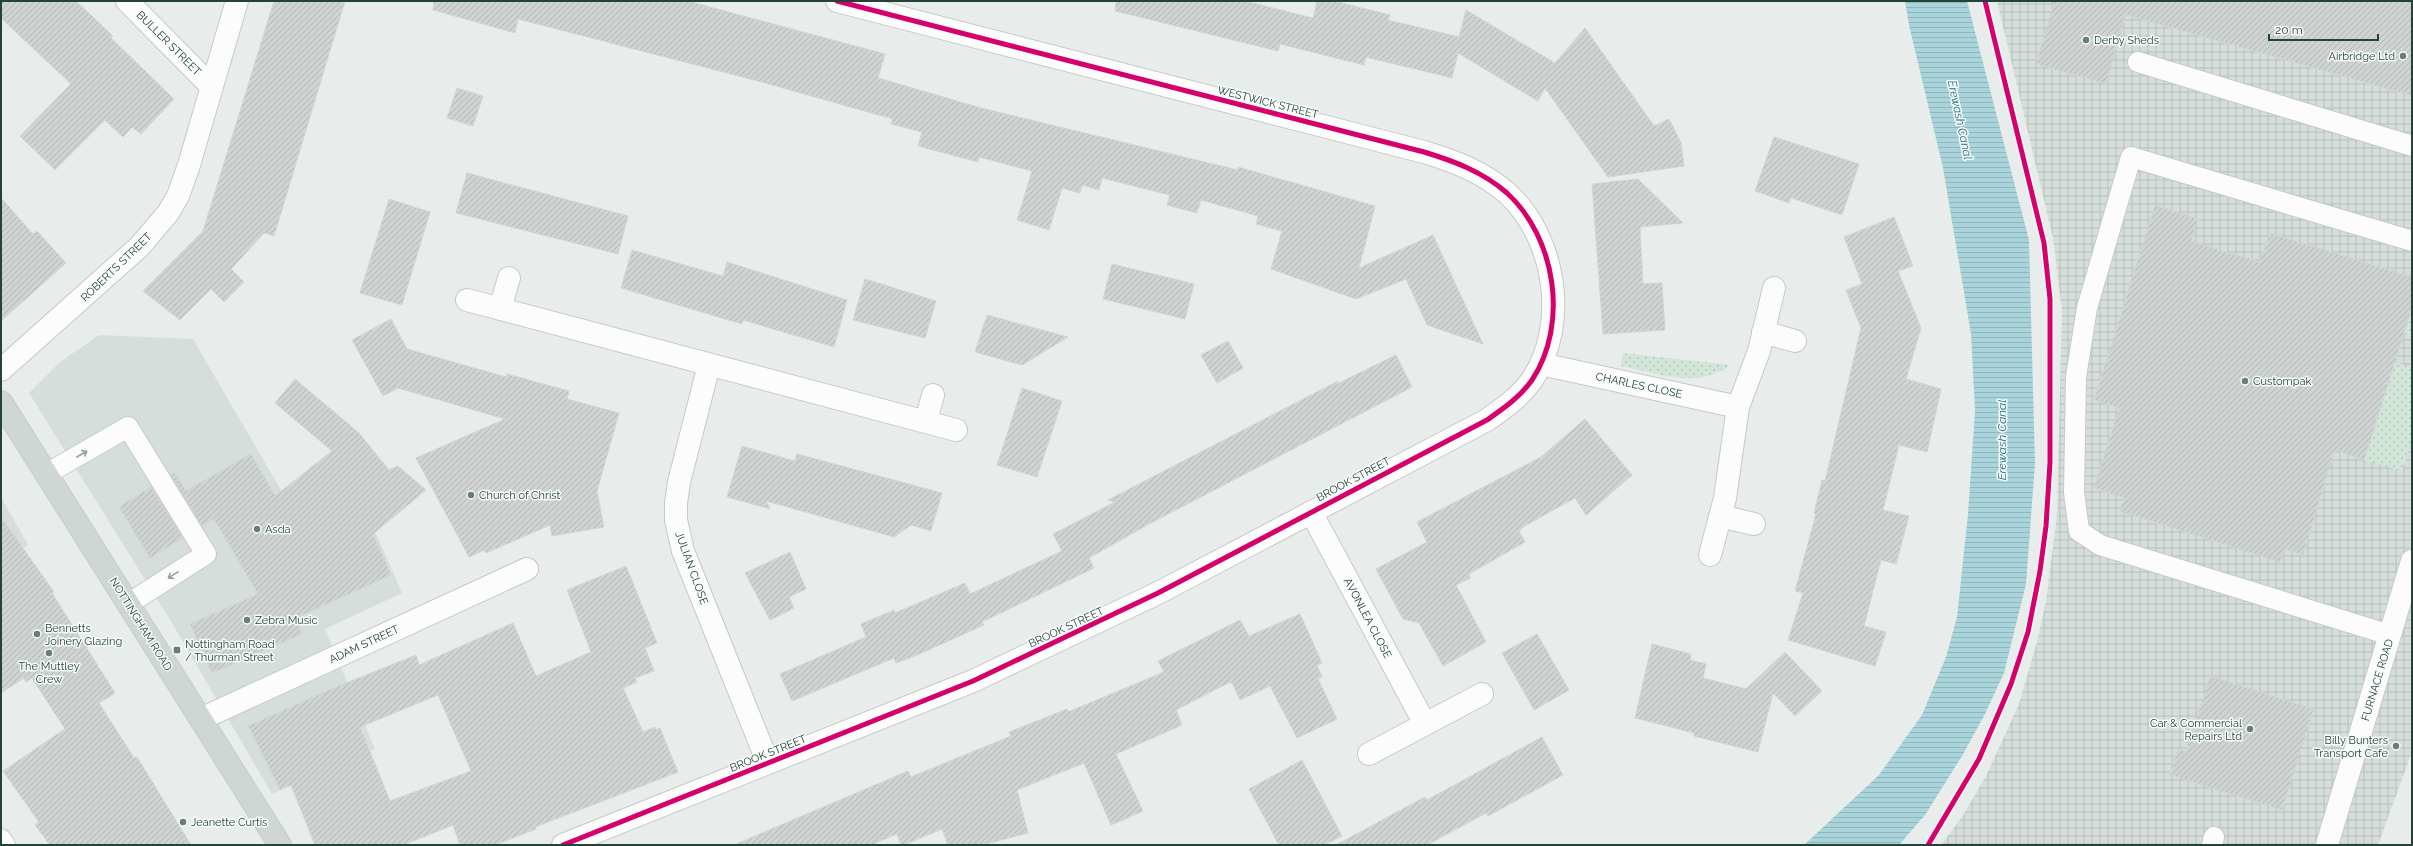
<svg xmlns="http://www.w3.org/2000/svg" width="2413" height="846" font-family="Raleway,sans-serif">
<defs>
<pattern id="industrial-grid" width="8" height="8" patternUnits="userSpaceOnUse"><rect width="8" height="8" fill="#d6dedb"/><path d="M0 4h8M4 0v8" fill="none" stroke="#b8c0bd"/></pattern>
<pattern id="grass-dots" width="8" height="8" patternUnits="userSpaceOnUse"><rect width="8" height="8" fill="#d1e6d8"/><path d="M2 2h.1M6 6h.1" fill="none" stroke="#b3c6ba" stroke-width="1.8" stroke-linecap="round"/></pattern>
<pattern id="water-rules" width="6" height="5" patternUnits="userSpaceOnUse"><rect width="6" height="5" fill="#a9d4db"/><path d="M0 2.5h6" fill="none" stroke="#91b7bd"/></pattern>
<pattern id="building-hatch" width="6" height="6" patternUnits="userSpaceOnUse"><rect width="6" height="6" fill="#cfd4d2"/><path d="M-1 1l2-2M0 6l6-6M5 7l2-2" fill="none" stroke="#b2b7b5"/></pattern>
</defs>
<rect width="100%" height="100%" fill="#e8edeb"/>
<path fill="#d6dedb" d="M 99,335 L 193,339 L 317,552 L 374,529 L 402,593 L 325,629 L 375,749 L 272,794 L 172,623 L 29,393 L 60,362 Z
M 1,497 L 28,545 L 1,562 Z"/>
<path fill="url(#industrial-grid)" d="M 1997,1 L 2412,1 L 2412,752 L 2378,845 L 1941,845 L 1962,817 L 1986,776 L 2019,704 L 2037,642 L 2046,601 L 2057,515 L 2062,311 L 2053,238 Z"/>
<path fill="url(#grass-dots)" d="M 2412,308 L 2412,338 L 2404,335 Z
M 1623,353 L 1730,365 C 1699,390 1657,373 1621,366 Z
M 2395,362 L 2412,367 L 2412,439 L 2402,471 L 2364,460 Z"/>
<path fill="url(#water-rules)" d="M 1905,1 L 1967,1 L 2029,240 L 2035,463 L 2026,584 L 2004,673 L 1984,716 L 1962,756 L 1925,815 L 1899,845 L 1804,845 L 1879,775 L 1922,715 L 1946,657 L 1957,617 L 1968,514 L 1975,410 L 1971,334 L 1943,168 L 1909,25 Z"/>
<path fill="url(#building-hatch)" stroke="#d1d6d4" fill-rule="evenodd" d="M 1,1 L 76,1 L 113,36 L 111,38 L 174,99 L 141,134 L 132,127 L 123,137 L 105,120 L 55,170 L 20,136 L 71,84 L 1,18 Z
M 274,1 L 345,1 L 274,236 L 264,233 L 231,269 L 244,282 L 224,302 L 211,289 L 180,320 L 143,291 L 203,231 Z
M 434,1 L 688,1 L 885,54 L 878,78 L 981,108 L 1238,170 L 1238,167 L 1375,206 L 1359,268 L 1433,235 L 1483,344 L 1427,325 L 1406,279 L 1356,299 L 1271,269 L 1282,231 L 1256,224 L 1258,216 L 1201,200 L 1197,213 L 1167,205 L 1170,195 L 1102,178 L 1099,190 L 1082,185 L 1080,193 L 1062,188 L 1049,230 L 1017,220 L 1032,171 L 979,157 L 978,162 L 918,146 L 922,132 L 891,124 L 893,119 L 758,81 L 518,19 L 515,33 L 433,10 Z
M 1116,1 L 1245,1 L 1313,18 L 1317,1 L 1334,1 L 1390,15 L 1388,20 L 1459,37 L 1466,10 L 1555,63 L 1585,28 L 1654,126 L 1669,119 L 1681,143 L 1684,166 L 1608,177 L 1545,88 L 1538,101 L 1458,53 L 1452,78 L 1366,57 L 1364,65 L 1280,44 L 1278,51 L 1115,11 Z
M 2054,1 L 2412,1 L 2412,96 L 2126,15 L 2106,84 L 2036,64 Z
M 457,88 L 483,96 L 473,126 L 447,118 Z
M 1774,137 L 1859,164 L 1842,215 L 1791,198 L 1789,203 L 1755,191 Z
M 467,173 L 628,216 L 618,254 L 456,213 Z
M 1638,179 L 1683,223 L 1640,227 L 1643,284 L 1662,283 L 1665,330 L 1603,334 L 1592,184 Z
M 1,198 L 33,234 L 37,231 L 66,263 L 1,321 Z
M 389,199 L 430,212 L 402,305 L 360,293 Z
M 2155,205 L 2198,219 L 2191,241 L 2260,262 L 2270,233 L 2412,277 L 2412,308 L 2364,460 L 2335,450 L 2303,555 L 2284,549 L 2280,562 L 2119,511 L 2124,498 L 2094,488 L 2119,408 L 2094,400 Z
M 1894,217 L 1913,266 L 1898,271 L 1921,328 L 1906,379 L 1941,389 L 1927,452 L 1899,445 L 1883,510 L 1909,516 L 1896,564 L 1881,560 L 1864,626 L 1886,632 L 1875,666 L 1788,640 L 1803,593 L 1795,591 L 1816,514 L 1814,513 L 1822,480 L 1825,481 L 1861,328 L 1846,290 L 1862,284 L 1844,237 Z
M 632,250 L 723,276 L 727,262 L 847,300 L 834,347 L 743,320 L 742,324 L 621,288 Z
M 1112,264 L 1194,284 L 1185,319 L 1103,299 Z
M 865,279 L 936,301 L 925,338 L 853,320 Z
M 987,315 L 1068,337 L 1022,365 L 975,352 Z
M 391,319 L 407,349 L 506,377 L 507,374 L 569,391 L 567,399 L 619,413 L 597,491 L 604,527 L 552,536 L 550,525 L 486,553 L 484,550 L 469,557 L 416,458 L 505,419 L 398,388 L 383,396 L 352,340 Z
M 1228,341 L 1243,368 L 1217,383 L 1201,355 Z
M 1396,355 L 1412,387 L 1149,524 L 1089,558 L 1094,568 L 982,622 L 984,625 L 915,656 L 896,663 L 894,658 L 792,701 L 780,674 L 866,637 L 861,624 L 894,610 L 895,613 L 965,583 L 970,594 L 1062,551 L 1053,534 L 1115,502 L 1108,500 L 1338,381 L 1337,384 Z
M 295,379 L 359,433 L 389,470 L 398,466 L 426,490 L 373,534 L 391,575 L 296,618 L 302,634 L 212,673 L 190,624 L 258,594 L 214,519 L 202,526 L 171,475 L 175,473 L 186,491 L 251,454 L 275,496 L 332,451 L 275,403 Z
M 1022,388 L 1062,401 L 1037,477 L 997,465 Z
M 1585,419 L 1632,475 L 1586,515 L 1575,498 L 1523,527 L 1519,531 L 1525,542 L 1469,574 L 1470,578 L 1456,585 L 1486,642 L 1443,666 L 1419,623 L 1403,619 L 1376,569 L 1427,542 L 1417,522 L 1541,457 Z
M 742,446 L 795,461 L 797,454 L 942,493 L 931,531 L 911,525 L 894,537 L 766,501 L 770,509 L 727,497 Z
M 151,487 L 183,538 L 150,558 L 119,507 Z
M 1,517 L 54,592 L 52,593 L 115,693 L 99,703 L 134,758 L 137,757 L 191,845 L 50,845 L 35,825 L 39,822 L 3,771 L 65,729 L 32,678 L 26,682 L 24,678 L 1,693 Z
M 790,552 L 806,589 L 789,597 L 794,608 L 770,620 L 745,573 Z
M 626,566 L 657,643 L 645,648 L 654,671 L 635,678 L 637,682 L 623,688 L 643,732 L 655,727 L 656,730 L 660,728 L 678,772 L 535,827 L 536,829 L 495,845 L 460,845 L 453,825 L 403,845 L 315,845 L 291,785 L 280,790 L 248,726 L 329,690 L 416,655 L 419,665 L 513,623 L 536,676 L 591,652 L 567,590 ZM 438,695 L 471,771 L 390,801 L 360,727 Z
M 1300,614 L 1322,663 L 1317,665 L 1322,677 L 1318,679 L 1337,719 L 1297,738 L 1270,686 L 1240,700 L 1232,683 L 1228,683 L 1176,710 L 1182,725 L 1116,754 L 1143,811 L 1111,825 L 1084,763 L 1017,790 L 1028,833 L 982,845 L 948,845 L 942,829 L 904,845 L 901,845 L 897,834 L 871,845 L 734,845 L 908,771 L 911,777 L 1011,736 L 1009,732 L 1067,709 L 1068,712 L 1164,672 L 1158,661 L 1240,620 L 1249,636 Z
M 1537,634 L 1569,690 L 1534,710 L 1502,653 Z
M 1652,644 L 1691,654 L 1690,660 L 1706,664 L 1703,678 L 1746,689 L 1785,652 L 1822,691 L 1795,716 L 1773,693 L 1758,752 L 1694,736 L 1694,733 L 1635,718 Z
M 2210,676 L 2314,709 L 2282,810 L 2170,775 L 2178,749 L 2186,751 Z
M 1542,737 L 1563,775 L 1488,816 L 1486,813 L 1427,845 L 1336,845 L 1425,797 L 1427,800 Z
M 1302,760 L 1342,836 L 1324,845 L 1279,845 L 1249,789 Z"/>
<g fill="none" stroke-linecap="round" stroke-linejoin="round">
<g stroke="#c5cac8" stroke-width="22">
<path id="lane" d="M 2138,62 L 2412,146
M 48,473 L 128,427 L 206,554 L 128,604
M 2390,635 L 2100,545 L 2079,531 L 2074,492 L 2076,377 L 2087,308 L 2131,157 L 2412,241
M 1,839 L 5,845
M 2212,845 L 2214,837"/>
</g>
<g stroke="#c5cac8" stroke-width="24">
<path id="street" d="M 127,1 L 211,86
M 467,300 L 956,430
M 500,309 L 509,278
M 1763,332 L 1795,341
M 1541,364 L 1738,407
M 709,365 L 679,482 L 676,503 L 676,520 L 683,551 L 768,763
M 1,370 L 140,246 L 168,213 L 178,196 L 189,165 L 237,1
M 926,421 L 933,395
M 1311,512 L 1425,724
M 1720,516 L 1754,524
M 1710,555 L 1725,498 L 1738,407 L 1759,351 L 1774,288
M 201,719 L 527,569
M 1369,754 L 1482,694
M 563,845 L 973,681 L 1158,593 L 1487,420 C 1504,408 1520,397 1532,380 C 1569,324 1556,238 1507,193 C 1483,172 1454,161 1424,152 L 837,1
M 2327,845 L 2412,561"/>
</g>
<g stroke="#c3ccc9" stroke-width="24">
<path id="primary" d="M 1,402 L 280,845"/>
</g>
<path stroke="#c3ccca" stroke-width="2.5" stroke-dasharray="2 3" stroke-linecap="butt" d="M 1985,1 L 2044,243 L 2050,299 L 2050,342
M 1928,845 C 1945,817 1964,789 1979,759 C 2017,685 2040,602 2046,518"/>
<use href="#lane" stroke="#fcfcfc" stroke-width="20"/>
<use href="#street" stroke="#fcfcfc" stroke-width="22"/>
<use href="#primary" stroke="#cfd7d5" stroke-width="22"/>
<g stroke="#f7fbf9" stroke-width="8">
<path id="cycleway" d="M 563,845 L 973,681 L 1158,593 L 1487,420 C 1504,408 1520,397 1532,380 C 1569,324 1556,238 1507,193 C 1483,172 1454,161 1424,152 L 837,1
M 1928,845 L 1979,759 L 2011,684 L 2028,632 L 2040,571 L 2046,526 L 2050,462 L 2050,299 L 2044,243 L 1985,1"/>
</g>
<use href="#cycleway" stroke="#d6006c" stroke-width="5"/>
</g>
<defs><path id="oneway-shaft" d="M-6 0H5M1.5-3L5.5 0L1.5 3" fill="none" stroke-width="1.6" stroke-linecap="round" stroke-linejoin="round"/></defs>
<g stroke="#909f9b">
<use href="#oneway-shaft" transform="translate(82 454) rotate(-30)"/>
<use href="#oneway-shaft" transform="translate(173 575) rotate(148)"/>
</g>
<g fill="#697e78" stroke="#f7fbf9" stroke-width="1.5">
<circle cx="2086" cy="40" r="4"/>
<circle cx="2403" cy="56" r="4"/>
<circle cx="2245" cy="381" r="4"/>
<circle cx="471" cy="495" r="4"/>
<circle cx="257" cy="529" r="4"/>
<circle cx="247" cy="620" r="4"/>
<circle cx="37" cy="634" r="4"/>
<rect x="173" y="646" width="8" height="8" rx="2"/>
<circle cx="49" cy="653" r="4"/>
<circle cx="2250" cy="729" r="4"/>
<circle cx="2396" cy="746" r="4"/>
<circle cx="183" cy="822" r="4"/>
</g>
<g text-anchor="middle" stroke-width="3" stroke-linejoin="round" paint-order="stroke">
<g font-size="11" fill="#24423a" stroke="#f7fbf9" text-anchor="start">
<text x="2094" y="44">Derby Sheds</text>
<text x="2395" y="60" text-anchor="end">Airbridge Ltd</text>
<text x="2253" y="385">Custompak</text>
<text x="479" y="499">Church of Christ</text>
<text x="265" y="533">Asda</text>
<text x="255" y="624">Zebra Music</text>
<text x="45" y="632">Bennetts<tspan x="45" dy="13">Joinery Glazing</tspan></text>
<text x="185" y="648">Nottingham Road<tspan x="185" dy="13">/ Thurman Street</tspan></text>
<text x="49" y="670" text-anchor="middle">The Muttley<tspan x="49" dy="13">Crew</tspan></text>
<text x="2242" y="727" text-anchor="end">Car &amp; Commercial<tspan x="2242" dy="13">Repairs Ltd</tspan></text>
<text x="2388" y="744" text-anchor="end">Billy Bunters<tspan x="2388" dy="13">Transport Cafe</tspan></text>
<text x="191" y="826">Jeanette Curtis</text>
</g>
<g font-size="11" fill="#24423a" stroke="#f7fbf9">
<text transform="translate(169 43) rotate(45)" y="4">BULLER STREET</text>
<text transform="translate(1268 102) rotate(14)" y="4">WESTWICK STREET</text>
<text transform="translate(116 267) rotate(-44)" y="4">ROBERTS STREET</text>
<text transform="translate(1639 385) rotate(12)" y="4">CHARLES CLOSE</text>
<text transform="translate(1353 479) rotate(-28)" y="4">BROOK STREET</text>
<text transform="translate(692 568) rotate(70)" y="4">JULIAN CLOSE</text>
<text transform="translate(1368 618) rotate(62)" y="4">AVONLEA CLOSE</text>
<text transform="translate(141 624) rotate(58)" y="4">NOTTINGHAM ROAD</text>
<text transform="translate(1066 627) rotate(-25)" y="4">BROOK STREET</text>
<text transform="translate(364 644) rotate(-25)" y="4">ADAM STREET</text>
<text transform="translate(2377 680) rotate(-73)" y="4">FURNACE ROAD</text>
<text transform="translate(768 753) rotate(-22)" y="4">BROOK STREET</text>
</g>
<g font-size="12" font-style="italic" fill="#1c6f80" stroke="#f7fbf9">
<text transform="translate(1960 120) rotate(78)" y="4">Erewash Canal</text>
<text transform="translate(2002 440) rotate(-90)" y="4">Erewash Canal</text>
</g>
</g>
<rect width="2413" height="846" fill="none" stroke="#24423a" stroke-width="4"/>
<path d="M2269 34v6h109v-6" fill="none" stroke="#24423a" stroke-width="2"/>
<text x="2275" y="34" font-size="12" fill="#24423a" stroke="#f7fbf9" stroke-width="3" paint-order="stroke">20 m</text>
</svg>
